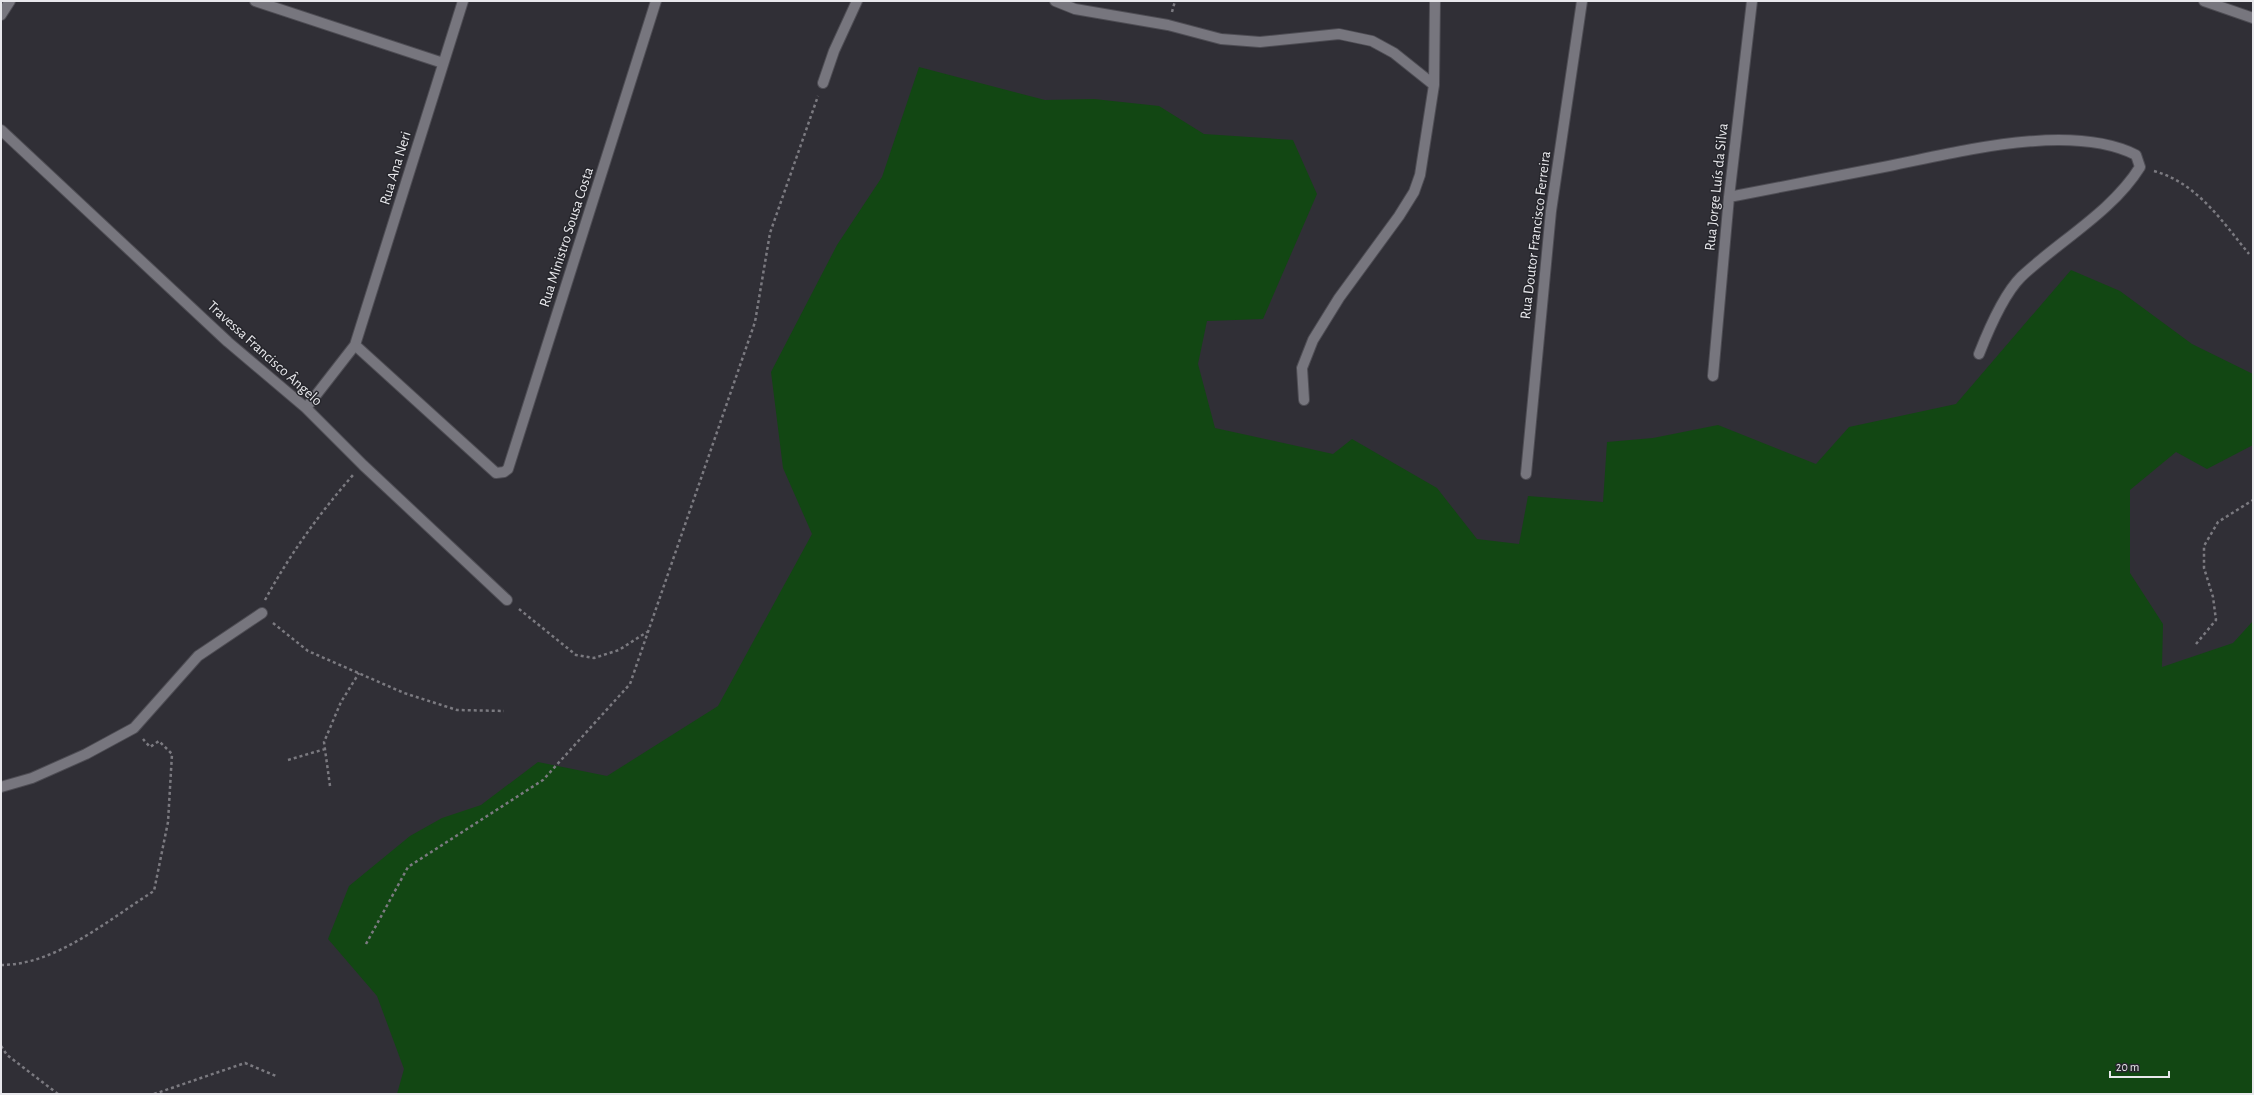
<svg xmlns="http://www.w3.org/2000/svg" width="2254" height="1095" font-family="'Alegreya Sans',sans-serif">
<rect width="100%" height="100%" fill="#302f36"/>
<path fill="#124713" d="M 919,67 L 1045,100 L 1094,99 L 1159,106 L 1204,134 L 1293,140 L 1317,194 L 1263,319 L 1207,321 L 1198,364 L 1215,428 L 1333,454 L 1352,439 L 1437,488 L 1477,539 L 1519,544 L 1528,496 L 1603,502 L 1607,442 L 1653,438 L 1718,425 L 1816,464 L 1849,427 L 1956,404 L 2071,270 L 2120,291 L 2192,344 L 2253,374 L 2253,445 L 2207,469 L 2176,452 L 2130,490 L 2130,573 L 2163,624 L 2162,667 L 2233,643 L 2253,621 L 2253,1094 L 397,1094 L 404,1069 L 377,996 L 328,939 L 349,886 L 410,836 L 442,818 L 481,805 L 538,762 L 607,776 L 718,706 L 812,534 L 783,468 L 771,372 L 837,245 L 882,177 Z"/>
<g fill="none" stroke-linecap="round" stroke-linejoin="round">
<g stroke="#4e4d54" stroke-width="12">
<path id="minor" d="M 255,1 L 443,63
M 1055,1 L 1075,9 L 1168,25 L 1221,39 L 1260,42 L 1339,34 L 1372,41 L 1394,53 L 1434,85
M 823,83 L 834,51 L 857,1
M 1,130 L 228,342 L 306,408 L 363,465 L 507,600
M 1729,197 C 1782,187 1836,176 1889,166 C 1959,152 2070,122 2136,155 L 2140,167 C 2112,212 2059,241 2021,277 C 2004,294 1988,331 1979,354
M 355,345 L 496,473 L 504,472 L 508,469 L 656,1
M 1713,376 L 1729,197 L 1752,1
M 1304,400 L 1302,368 L 1313,340 L 1339,298 L 1399,216 L 1414,192 L 1420,175 L 1434,85 L 1435,1
M 306,408 L 355,345 L 463,1
M 1526,474 L 1551,211 L 1582,1
M 1,787 L 32,778 L 86,754 L 134,728 L 198,656 L 262,613"/>
</g>
<g stroke="#4e4d54" stroke-width="12">
<path id="secondary" d="M 2204,1 L 2253,18
M 1,15 L 10,1"/>
</g>
<path stroke="#7b7a80" stroke-width="2.5" stroke-dasharray="3 3" stroke-linecap="butt" d="M 1172,12 L 1175,1
M 2154,171 C 2197,183 2222,221 2249,254
M 265,600 C 290,554 319,514 353,475
M 519,609 L 576,655 L 594,658 L 619,650 L 647,632
M 273,623 L 308,651 L 404,693 L 457,710 L 504,711
M 2196,644 L 2216,620 L 2213,597 L 2204,568 L 2204,546 L 2218,522 L 2253,500
M 288,760 L 325,749
M 330,786 L 324,742 L 341,702 L 359,673
M 366,944 L 408,867 L 543,780 L 630,684 L 755,322 L 770,233 L 818,96
M 1,965 C 56,965 108,920 154,891 L 168,822 L 172,754 L 159,741 L 150,747 L 143,739
M 1,1046 L 7,1055 L 58,1094
M 154,1094 L 245,1063 L 276,1076"/>
<use href="#minor" stroke="#77767e" stroke-width="10"/>
<use href="#secondary" stroke="#77767e" stroke-width="10"/>
</g>
<g text-anchor="middle" stroke-width="3" stroke-linejoin="round" paint-order="stroke">
<g font-size="15" fill="#e8e8ec" stroke="#26262c">
<text transform="translate(395 168) rotate(-73)" y="5">Rua Ana Neri</text>
<text transform="translate(1716 187) rotate(-84)" y="5">Rua Jorge Luís da Silva</text>
<text transform="translate(1535 235) rotate(-83)" y="5">Rua Doutor Francisco Ferreira</text>
<text transform="translate(566 237) rotate(-72)" y="5">Rua Ministro Sousa Costa</text>
<text transform="translate(265 353) rotate(42)" y="5">Travessa Francisco Ângelo</text>
</g>
</g>
<rect width="2254" height="1095" fill="none" stroke="#e8e8ec" stroke-width="4"/>
<path d="M2110 1071v6h59v-6" fill="none" stroke="#e8e8ec" stroke-width="2"/>
<text x="2116" y="1071" font-size="12" fill="#e8e8ec" stroke="#26262c" stroke-width="3" paint-order="stroke">20 m</text>
</svg>
